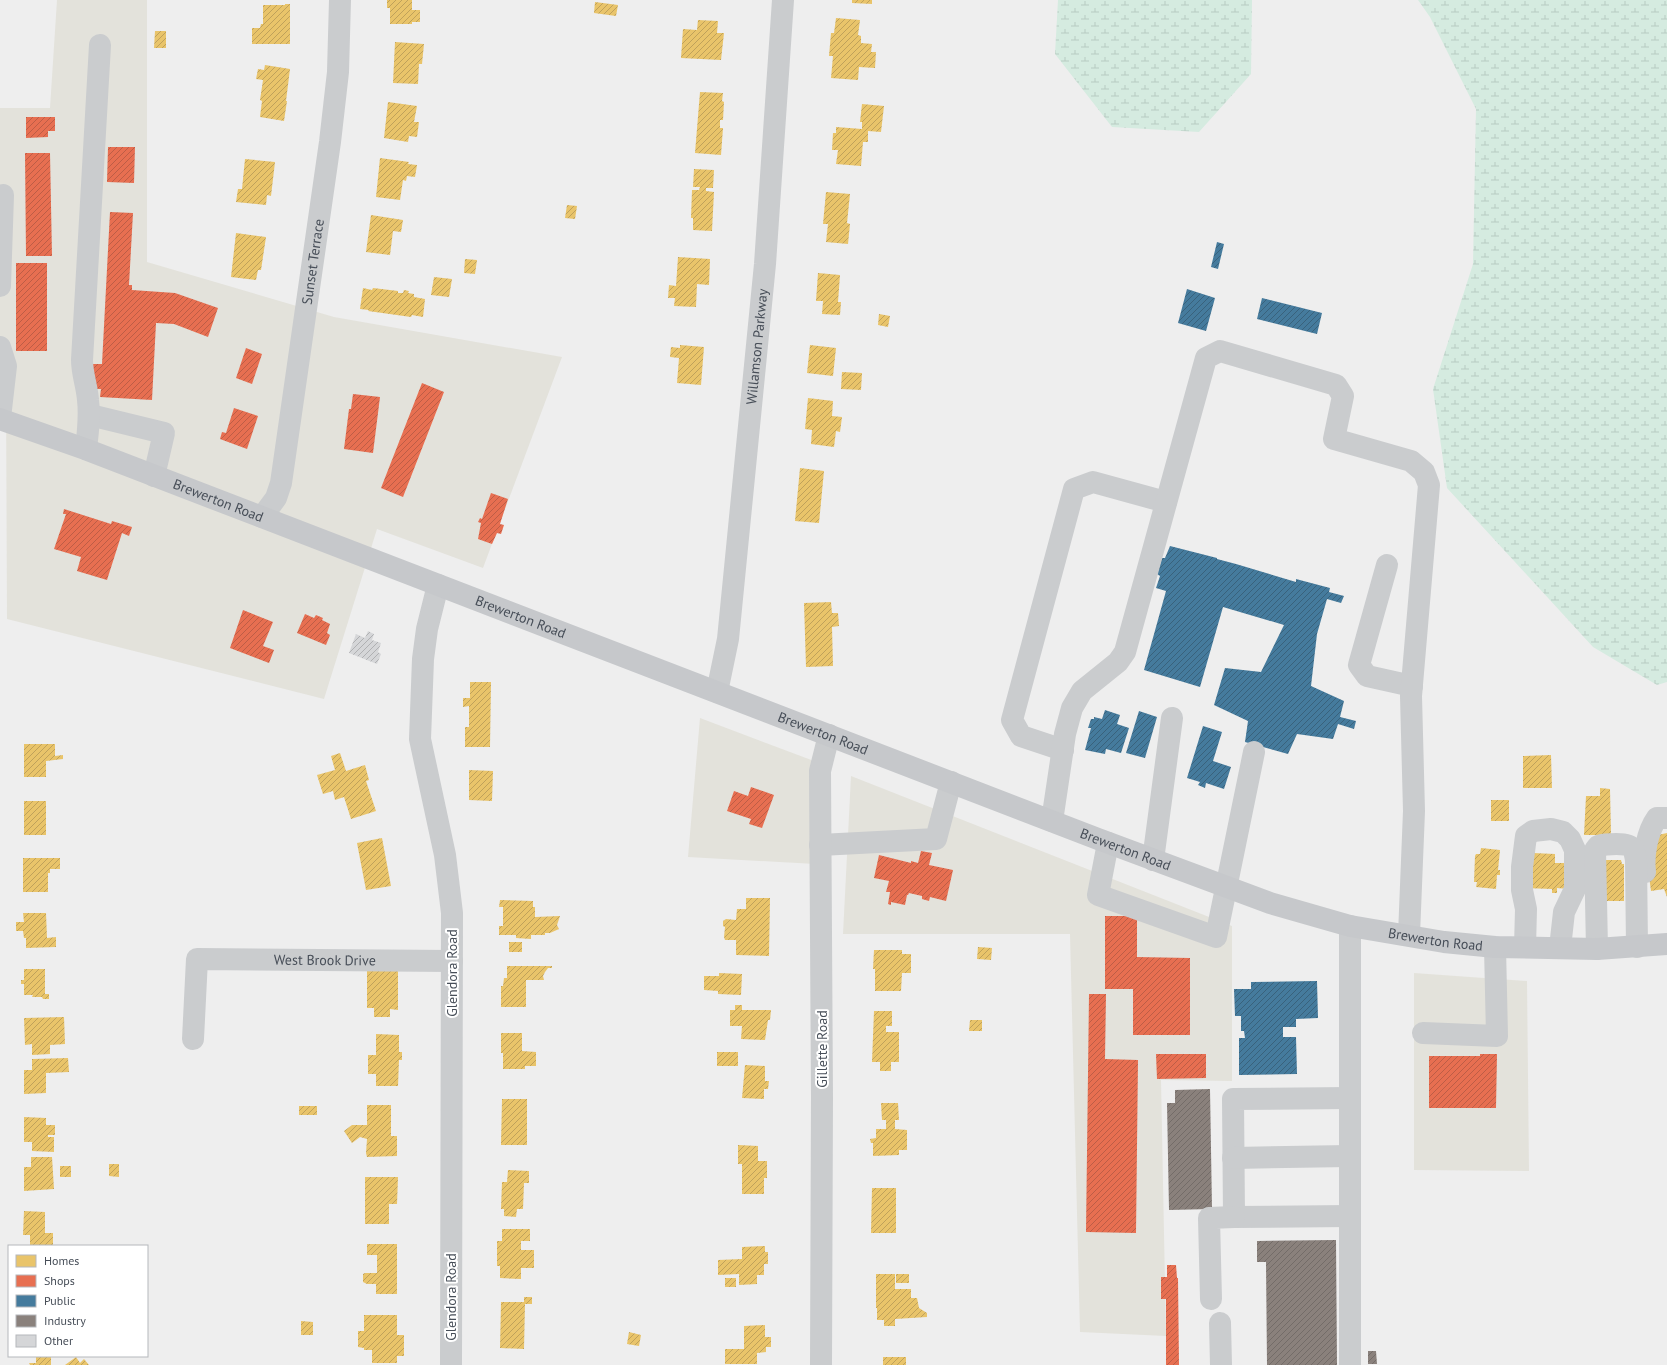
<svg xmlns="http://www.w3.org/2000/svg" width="1667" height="1365" font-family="'PT Sans',sans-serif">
<defs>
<pattern id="wetland-marsh" width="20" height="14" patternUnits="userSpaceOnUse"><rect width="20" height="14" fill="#d5ebe0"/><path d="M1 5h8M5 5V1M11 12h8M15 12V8" fill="none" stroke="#b8cbc2"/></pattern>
<pattern id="homes-hatch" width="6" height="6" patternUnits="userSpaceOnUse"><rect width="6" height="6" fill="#e9c46a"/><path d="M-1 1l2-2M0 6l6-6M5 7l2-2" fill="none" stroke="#bfa15a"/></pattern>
<pattern id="shops-hatch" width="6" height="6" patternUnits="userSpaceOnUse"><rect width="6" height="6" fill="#e76f51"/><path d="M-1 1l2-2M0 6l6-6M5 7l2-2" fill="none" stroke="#bd5d46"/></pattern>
<pattern id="public-hatch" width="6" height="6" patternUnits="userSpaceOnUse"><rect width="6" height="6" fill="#457b9d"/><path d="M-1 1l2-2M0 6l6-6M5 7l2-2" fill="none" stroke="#39627c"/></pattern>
<pattern id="industry-hatch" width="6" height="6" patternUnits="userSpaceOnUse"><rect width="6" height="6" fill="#8a817c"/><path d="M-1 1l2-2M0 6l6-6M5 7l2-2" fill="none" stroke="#736c68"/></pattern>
<pattern id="building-hatch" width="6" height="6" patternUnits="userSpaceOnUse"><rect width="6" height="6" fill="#d5d6d8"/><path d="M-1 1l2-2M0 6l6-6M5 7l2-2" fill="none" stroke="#afb0b2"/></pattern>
</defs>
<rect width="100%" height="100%" fill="#eee"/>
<path fill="#e3e2db" d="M 57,0 L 147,0 L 147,262 L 334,317 L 562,357 L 483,568 L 377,529 L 324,699 L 7,619 L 6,386 L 0,383 L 0,108 L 50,108 Z
M 700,718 L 814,761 L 815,864 L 688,857 Z
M 851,776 L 1232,926 L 1232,1081 L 1161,1080 L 1166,1336 L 1080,1332 L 1070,934 L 843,934 Z
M 1414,973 L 1527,981 L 1529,1171 L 1414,1170 Z"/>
<path fill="url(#wetland-marsh)" d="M 1058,0 L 1252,0 L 1251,74 L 1199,132 L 1112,127 L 1055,54 Z
M 1418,0 L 1667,0 L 1667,682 L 1657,685 L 1593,647 L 1447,488 L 1433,389 L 1473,264 L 1476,109 L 1430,17 Z"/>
<path fill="url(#homes-hatch)" d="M 387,0 L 412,0 L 412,10 L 420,10 L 420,22 L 412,22 L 412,24 L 390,24 L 390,8 L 387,8 Z
M 852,0 L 872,0 L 872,4 L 852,3 Z
M 595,2 L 618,5 L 616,16 L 594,13 Z
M 285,4 L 290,4 L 290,44 L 252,44 L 252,28 L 260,28 L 261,24 L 263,24 L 263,5 L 285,5 Z
M 836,18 L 860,20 L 858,35 L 861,36 L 861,43 L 872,44 L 871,52 L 876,52 L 875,68 L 859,67 L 858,80 L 831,78 L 833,56 L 829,56 L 831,33 L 834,33 Z
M 698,20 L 718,21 L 717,33 L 724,33 L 721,60 L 681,58 L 683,29 L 697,30 Z
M 155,31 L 166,31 L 166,48 L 154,48 Z
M 395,42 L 424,44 L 422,64 L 419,64 L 418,84 L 393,83 Z
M 265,65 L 290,69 L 286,101 L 287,101 L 284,121 L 260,117 L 262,101 L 260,100 L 263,80 L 256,79 L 258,69 L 264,70 Z
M 700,92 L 723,93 L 722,101 L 724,102 L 723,120 L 720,120 L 720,128 L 723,128 L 721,155 L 695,153 Z
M 388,102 L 417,106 L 414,122 L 419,122 L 417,137 L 409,136 L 408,142 L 384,138 Z
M 862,104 L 884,106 L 881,132 L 868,131 L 868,142 L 863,142 L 861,166 L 836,164 L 838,150 L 832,150 L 833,133 L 836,133 L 836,127 L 862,129 L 862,122 L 860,122 Z
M 380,158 L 409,162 L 408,164 L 417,165 L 415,177 L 407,176 L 406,181 L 403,180 L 400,200 L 376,197 Z
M 245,159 L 275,162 L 271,196 L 267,195 L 266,205 L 236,202 L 238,189 L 242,189 Z
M 694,169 L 714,170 L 713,188 L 706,188 L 706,191 L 714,192 L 712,231 L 693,230 L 693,218 L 691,218 L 692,190 L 699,190 L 700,187 L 693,187 Z
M 826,192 L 850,194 L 847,223 L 850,224 L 848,244 L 826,242 L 828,224 L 823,224 Z
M 567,205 L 577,206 L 575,219 L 565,218 Z
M 371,215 L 403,220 L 401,232 L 393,231 L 390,255 L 366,252 Z
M 236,233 L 266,237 L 261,270 L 258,270 L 256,280 L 231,277 Z
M 678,257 L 710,259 L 709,285 L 697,284 L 696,307 L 674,306 L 675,298 L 668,298 L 669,285 L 676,286 Z
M 465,259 L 477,260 L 475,274 L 464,273 Z
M 818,273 L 840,275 L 838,302 L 841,302 L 840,315 L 822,314 L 823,301 L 816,301 Z
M 434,277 L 452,279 L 449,297 L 431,295 Z
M 363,288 L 372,290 L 373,288 L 398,291 L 398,293 L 403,293 L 404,290 L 409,291 L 408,293 L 414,294 L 414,297 L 425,299 L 423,317 L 412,315 L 411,317 L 368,311 L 369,310 L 360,309 Z
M 879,314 L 890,316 L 888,327 L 878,325 Z
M 680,345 L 704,347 L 701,385 L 677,383 L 679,358 L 670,357 L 671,347 L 680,348 Z
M 810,345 L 836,348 L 833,376 L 807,373 Z
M 842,372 L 862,373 L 861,390 L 841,389 Z
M 808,398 L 833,401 L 832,416 L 842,417 L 840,432 L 836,431 L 834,447 L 811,444 L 812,430 L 805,429 Z
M 800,468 L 824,471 L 819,523 L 795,521 Z
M 831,602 L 832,613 L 838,613 L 839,626 L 832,627 L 833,666 L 806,667 L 804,603 Z
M 470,682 L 491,682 L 490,747 L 465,747 L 465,727 L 469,727 L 469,706 L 463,707 L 463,698 L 470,698 Z
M 24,744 L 55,744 L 55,756 L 63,755 L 63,759 L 46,761 L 46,777 L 24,777 Z
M 340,753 L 346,771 L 365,765 L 369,780 L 366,781 L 376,811 L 351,819 L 344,797 L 335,800 L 333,791 L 323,794 L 317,775 L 335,770 L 331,756 Z
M 1551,755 L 1552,788 L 1523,788 L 1523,756 Z
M 469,770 L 493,771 L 492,801 L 469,800 Z
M 1600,788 L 1610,789 L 1611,835 L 1584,835 L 1586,796 L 1600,796 Z
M 1491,800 L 1509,800 L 1509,821 L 1491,821 Z
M 24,801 L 46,801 L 46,835 L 24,835 Z
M 1667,833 L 1667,897 L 1664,889 L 1651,891 L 1647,861 L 1658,835 Z
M 382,838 L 391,886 L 366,890 L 357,843 Z
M 1481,848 L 1500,850 L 1498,870 L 1500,870 L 1500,875 L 1497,875 L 1496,889 L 1476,887 L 1477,882 L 1474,882 L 1475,856 L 1476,854 L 1480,854 Z
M 1533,853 L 1555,854 L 1555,863 L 1569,863 L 1568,889 L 1557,888 L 1557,893 L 1552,893 L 1552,889 L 1524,888 Z
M 23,858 L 60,858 L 60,869 L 50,869 L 50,873 L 48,873 L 48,892 L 23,892 Z
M 1606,860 L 1621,860 L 1622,864 L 1624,864 L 1624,901 L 1604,901 Z
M 746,898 L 770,898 L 769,956 L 736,955 L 736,940 L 725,940 L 724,937 L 725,927 L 723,926 L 723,921 L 726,919 L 736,920 L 737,909 L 746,909 Z
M 500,900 L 533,901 L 533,907 L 535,907 L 535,917 L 560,916 L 557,925 L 559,929 L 550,933 L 545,933 L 545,935 L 531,935 L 531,939 L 516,938 L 516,935 L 499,935 L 499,926 L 503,926 L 503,907 L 499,907 Z
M 23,913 L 46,913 L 47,938 L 56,937 L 56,947 L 26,948 L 26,938 L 24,938 L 23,931 L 16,931 L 16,922 L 24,922 Z
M 509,942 L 522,942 L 522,952 L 509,952 Z
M 978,947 L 992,948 L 991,960 L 977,959 Z
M 874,950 L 902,950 L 902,954 L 911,954 L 911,973 L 902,973 L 901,991 L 875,991 L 875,969 L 873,969 Z
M 367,961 L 398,961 L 398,1010 L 390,1009 L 390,1017 L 374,1017 L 374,1008 L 367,1008 Z
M 507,966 L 552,966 L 552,968 L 548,968 L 545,972 L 543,976 L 544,980 L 526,980 L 526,1007 L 501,1007 L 501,986 L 503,986 L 504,978 L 507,978 Z
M 24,969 L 45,969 L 45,994 L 49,994 L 49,999 L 43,999 L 42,997 L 32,997 L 33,995 L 24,995 L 24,984 L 21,984 L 21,980 L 24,980 Z
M 719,973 L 742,974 L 741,995 L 718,994 L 718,991 L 704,990 L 704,976 L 719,976 Z
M 735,1005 L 742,1005 L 742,1010 L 771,1010 L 770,1020 L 768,1020 L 765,1040 L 741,1039 L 742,1026 L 730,1026 L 730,1010 L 735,1010 Z
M 874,1011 L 892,1011 L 892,1026 L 886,1026 L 886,1032 L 899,1032 L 899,1062 L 891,1062 L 891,1071 L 880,1071 L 880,1062 L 872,1062 Z
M 64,1017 L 65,1044 L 50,1045 L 50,1054 L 32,1055 L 32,1044 L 25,1045 L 24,1018 Z
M 970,1020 L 982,1020 L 982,1031 L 969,1031 Z
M 501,1033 L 522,1033 L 522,1051 L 536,1052 L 536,1066 L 525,1066 L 525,1069 L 503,1069 L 503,1053 L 501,1053 Z
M 376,1034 L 399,1035 L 399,1052 L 402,1052 L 402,1060 L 399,1060 L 398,1086 L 376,1086 L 376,1074 L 368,1074 L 368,1055 L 376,1055 Z
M 717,1052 L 738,1052 L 738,1066 L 717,1066 Z
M 68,1058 L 69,1072 L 46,1073 L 46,1093 L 24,1094 L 24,1070 L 32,1070 L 32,1059 Z
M 745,1065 L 765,1066 L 765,1081 L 769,1081 L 768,1089 L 764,1089 L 764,1099 L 742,1098 Z
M 502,1099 L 527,1099 L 527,1145 L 501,1145 Z
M 881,1103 L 898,1103 L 899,1120 L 895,1120 L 895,1129 L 907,1130 L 907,1150 L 899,1150 L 899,1155 L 873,1156 L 873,1143 L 871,1143 L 870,1139 L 876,1138 L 876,1129 L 886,1129 L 886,1120 L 882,1120 Z
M 367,1105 L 391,1105 L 391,1136 L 397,1136 L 397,1156 L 367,1157 L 366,1153 L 367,1139 L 360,1137 L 352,1143 L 344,1131 L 352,1125 L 367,1125 Z
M 299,1106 L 317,1106 L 317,1115 L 299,1115 Z
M 24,1117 L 46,1118 L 46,1125 L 55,1125 L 55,1135 L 48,1135 L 48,1137 L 54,1137 L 54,1152 L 32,1151 L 32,1142 L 24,1142 Z
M 738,1145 L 758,1146 L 758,1161 L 767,1161 L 767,1178 L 764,1178 L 764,1194 L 742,1194 L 742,1164 L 738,1164 Z
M 31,1157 L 52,1157 L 54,1189 L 24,1191 L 24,1167 L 31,1167 Z
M 109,1164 L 119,1164 L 119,1177 L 109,1176 Z
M 60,1166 L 71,1166 L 71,1177 L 60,1177 Z
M 508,1170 L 529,1171 L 529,1183 L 524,1183 L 523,1209 L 517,1209 L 516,1217 L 504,1216 L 504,1209 L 501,1209 L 502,1182 L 507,1182 Z
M 365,1177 L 398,1177 L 397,1204 L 389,1204 L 389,1224 L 365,1224 Z
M 872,1188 L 896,1188 L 896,1233 L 871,1233 Z
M 24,1211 L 45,1212 L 45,1233 L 53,1233 L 53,1246 L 30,1246 L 30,1235 L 23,1235 Z
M 502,1229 L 530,1229 L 530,1241 L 521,1241 L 521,1250 L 534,1250 L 534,1268 L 521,1268 L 521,1279 L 500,1278 L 500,1266 L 497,1266 L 497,1241 L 502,1241 Z
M 367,1244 L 397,1244 L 397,1294 L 376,1294 L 376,1284 L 367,1284 L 363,1282 L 363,1274 L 365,1273 L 377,1273 L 377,1255 L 367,1255 Z
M 765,1246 L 765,1252 L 768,1252 L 768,1264 L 764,1264 L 764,1275 L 757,1275 L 757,1284 L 739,1285 L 739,1274 L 718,1275 L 718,1260 L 742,1259 L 742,1247 Z
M 876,1274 L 895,1274 L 895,1289 L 911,1289 L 911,1298 L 917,1298 L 919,1308 L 927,1313 L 927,1317 L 895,1319 L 895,1326 L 884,1326 L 884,1320 L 877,1320 L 877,1308 L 876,1308 Z
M 896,1274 L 909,1274 L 909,1283 L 896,1283 Z
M 725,1278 L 736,1278 L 736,1287 L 725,1287 Z
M 524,1297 L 532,1297 L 532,1304 L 525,1304 L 524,1349 L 500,1348 L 501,1302 L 524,1302 Z
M 364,1315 L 397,1315 L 397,1335 L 404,1335 L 404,1356 L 397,1356 L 397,1363 L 372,1363 L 372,1350 L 364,1350 L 364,1348 L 358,1347 L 358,1331 L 364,1331 Z
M 301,1321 L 313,1322 L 313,1335 L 301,1335 Z
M 765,1325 L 765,1337 L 771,1337 L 771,1347 L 766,1347 L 766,1352 L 757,1353 L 757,1364 L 725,1364 L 725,1349 L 744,1349 L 744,1326 Z
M 629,1332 L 641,1335 L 639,1346 L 627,1344 Z
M 36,1357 L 51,1357 L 51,1365 L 30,1365 L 29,1363 L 36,1363 Z
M 76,1357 L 80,1363 L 84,1359 L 89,1365 L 65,1365 Z
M 883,1357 L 906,1357 L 906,1365 L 883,1365 Z"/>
<path fill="url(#shops-hatch)" d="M 26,117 L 55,117 L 55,131 L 48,131 L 48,137 L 26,138 Z
M 108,147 L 135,147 L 134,183 L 107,182 Z
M 25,153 L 50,153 L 52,256 L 26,256 Z
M 110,212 L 133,213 L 129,285 L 132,285 L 132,290 L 175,293 L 218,308 L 208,337 L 174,324 L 156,323 L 152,400 L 100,397 L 101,389 L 89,389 L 90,364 L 102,364 Z
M 16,263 L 47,263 L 47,351 L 16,351 Z
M 246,348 L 262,354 L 252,384 L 236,378 Z
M 422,383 L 444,392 L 403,497 L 381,488 Z
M 353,394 L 380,397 L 373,453 L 344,449 L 349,409 L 351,409 Z
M 234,408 L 258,416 L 247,449 L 220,439 L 222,432 L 226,433 Z
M 491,493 L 508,499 L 500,524 L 504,525 L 501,534 L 497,533 L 492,544 L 478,539 L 481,523 L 478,522 L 480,518 L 482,519 Z
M 64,509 L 111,524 L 112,521 L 132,527 L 129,536 L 122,533 L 107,580 L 77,571 L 81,557 L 54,549 L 66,514 L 63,514 Z
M 243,610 L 273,622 L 263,646 L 274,650 L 269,663 L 230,648 Z
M 305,614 L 314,618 L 316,615 L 323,618 L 322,620 L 330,624 L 327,633 L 330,635 L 326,645 L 297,633 Z
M 751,787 L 774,795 L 762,828 L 749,824 L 751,819 L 727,811 L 734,791 L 748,796 Z
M 921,851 L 932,853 L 929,865 L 953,870 L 946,901 L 930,897 L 929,901 L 922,899 L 922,896 L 909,893 L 908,895 L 907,895 L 905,905 L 891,902 L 891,905 L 888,904 L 890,892 L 886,892 L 889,881 L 874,878 L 879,855 L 911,863 L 911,861 L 918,863 Z
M 1105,916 L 1137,916 L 1137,957 L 1190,958 L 1190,1035 L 1133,1035 L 1133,989 L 1105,989 Z
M 1089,994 L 1106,994 L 1105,1059 L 1138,1060 L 1136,1233 L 1086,1232 Z
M 1156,1054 L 1206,1054 L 1206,1078 L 1157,1079 Z
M 1480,1054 L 1497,1054 L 1496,1108 L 1429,1108 L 1429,1056 L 1480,1056 Z
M 1167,1265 L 1176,1265 L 1177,1278 L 1178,1278 L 1179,1365 L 1166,1365 L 1166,1299 L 1161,1299 L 1161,1277 L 1167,1277 Z"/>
<path fill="url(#public-hatch)" d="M 1217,242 L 1224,244 L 1218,269 L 1211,267 Z
M 1187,289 L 1215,298 L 1206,331 L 1178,323 Z
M 1262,298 L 1322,313 L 1317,334 L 1257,319 Z
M 1170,546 L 1217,558 L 1217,559 L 1236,564 L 1296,582 L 1296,579 L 1330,588 L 1329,592 L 1344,596 L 1341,603 L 1327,599 L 1317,634 L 1311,686 L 1344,701 L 1340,717 L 1356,721 L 1354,729 L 1338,724 L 1333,739 L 1297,734 L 1288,754 L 1245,742 L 1248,721 L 1214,705 L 1225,668 L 1261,672 L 1284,625 L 1223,607 L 1200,687 L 1144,670 L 1166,591 L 1156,588 L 1160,576 L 1157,574 L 1162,558 L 1165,558 Z
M 1105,710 L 1120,715 L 1117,724 L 1129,728 L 1121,753 L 1106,749 L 1105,754 L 1085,750 L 1091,728 L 1088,728 L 1091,719 L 1094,719 L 1094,717 L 1102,719 Z
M 1139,711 L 1157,717 L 1145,758 L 1126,753 Z
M 1203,726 L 1222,732 L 1213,761 L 1231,767 L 1224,789 L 1206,783 L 1205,788 L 1198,785 L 1200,782 L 1187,778 Z
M 1317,981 L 1318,1018 L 1296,1019 L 1296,1027 L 1283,1027 L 1283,1037 L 1296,1037 L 1297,1074 L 1239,1075 L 1239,1038 L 1245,1038 L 1244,1031 L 1241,1031 L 1241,1016 L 1235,1016 L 1234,989 L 1251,989 L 1251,982 Z"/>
<path fill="url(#industry-hatch)" d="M 1210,1089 L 1212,1209 L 1169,1210 L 1167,1103 L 1175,1103 L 1175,1090 Z
M 1336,1240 L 1337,1365 L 1267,1365 L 1266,1262 L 1257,1262 L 1257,1241 Z
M 1368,1351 L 1376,1351 L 1377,1364 L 1368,1364 Z"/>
<path fill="url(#building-hatch)" d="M 368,631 L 374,634 L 372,640 L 381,643 L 378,652 L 381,654 L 377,664 L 349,653 L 356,634 L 365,638 Z"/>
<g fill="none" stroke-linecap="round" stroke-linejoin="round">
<g stroke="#caccce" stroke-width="22">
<path d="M 0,286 L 3,195"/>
<path d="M 0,347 L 6,366 L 0,418"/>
<path d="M 90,415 L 164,433 L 154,476"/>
<path d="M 86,449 C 88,432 90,417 88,400 C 87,386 82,374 82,360 L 100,45"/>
<path id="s1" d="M 262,517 L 276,498 L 281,483 L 330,142 L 338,72 L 340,0"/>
<path d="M 1387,565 L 1359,665 L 1367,676 L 1412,686"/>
<path d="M 438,585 L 427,629 L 423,659 L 420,739 L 445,855 L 452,913 L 451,1365"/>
<path id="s2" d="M 717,692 L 728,639 L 765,264 L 783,0"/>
<path d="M 1063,750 L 1021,736 L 1012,720 L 1074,489 L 1093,482 L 1166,502"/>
<path d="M 1052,821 L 1065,734 L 1072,708 L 1082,691 L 1118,662 L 1125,652 L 1206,358 L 1220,351 L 1336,385 L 1343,396 L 1334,439 L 1411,461 L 1424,472 L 1429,485 L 1411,696 L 1414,811 L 1409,935"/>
<path d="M 1108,843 L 1098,895 L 1216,937 L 1254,752"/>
<path d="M 820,845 L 936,839 L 951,782"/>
<path d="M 1153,860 L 1172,718"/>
<path d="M 1645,872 C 1643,855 1647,832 1657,818 L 1667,818"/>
<path d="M 1525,947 L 1526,909 L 1522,890 L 1522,867 L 1526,836 L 1533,831 L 1551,829 L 1563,832 L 1570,839 L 1575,850 L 1575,889 L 1564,912 L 1560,948"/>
<path d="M 1597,949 L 1595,850 L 1598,846 C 1605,844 1628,842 1632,848 C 1635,851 1635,856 1636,860 L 1637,947"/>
<path d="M 1423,1033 L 1497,1036 L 1495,947"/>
<path id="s3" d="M 193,1039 L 197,959 L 452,961"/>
<path d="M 1350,1098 L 1233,1099 L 1234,1217 L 1350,1216"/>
<path d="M 1233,1158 L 1349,1156"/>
<path d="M 1211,1299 L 1209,1218 L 1234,1217"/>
<path d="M 1220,1323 L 1221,1365"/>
<path d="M 821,1365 L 822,1097 L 820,771 L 829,735"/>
<path d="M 1350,1365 L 1350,926"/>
</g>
<path stroke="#c6c8cb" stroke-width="22" id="s4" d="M 0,419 L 85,449 L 1098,839 L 1270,903 L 1350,926 L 1444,942 L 1495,947 L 1597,949 L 1667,944"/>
</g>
<g text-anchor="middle" stroke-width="4" stroke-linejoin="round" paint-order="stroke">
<g font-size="14" fill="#474e58" stroke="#fff">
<text dy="5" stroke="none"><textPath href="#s1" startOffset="263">Sunset Terrace</textPath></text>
<text dy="5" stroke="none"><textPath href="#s2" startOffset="348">Willamson Parkway</textPath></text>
<text dy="5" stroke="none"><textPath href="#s4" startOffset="233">Brewerton Road</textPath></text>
<text dy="5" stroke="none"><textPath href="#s4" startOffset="557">Brewerton Road</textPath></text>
<text dy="5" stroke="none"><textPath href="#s4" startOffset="881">Brewerton Road</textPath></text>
<text dy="5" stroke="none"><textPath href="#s4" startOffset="1205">Brewerton Road</textPath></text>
<text dy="5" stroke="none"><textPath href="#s4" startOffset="1529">Brewerton Road</textPath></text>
<text dy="5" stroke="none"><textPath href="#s3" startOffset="208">West Brook Drive</textPath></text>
<text transform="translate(452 973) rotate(-90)" y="5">Glendora Road</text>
<text transform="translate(822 1049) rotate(-90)" y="5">Gillette Road</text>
<text transform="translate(451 1297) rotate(-90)" y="5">Glendora Road</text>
</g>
</g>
<rect x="8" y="1245" width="140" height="112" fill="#ffffff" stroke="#b5b8bc"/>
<rect x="16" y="1255" width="20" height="12" fill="#e9c46a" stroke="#b5b8bc"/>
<text x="44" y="1265" font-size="12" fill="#474e58">Homes</text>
<rect x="16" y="1275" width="20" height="12" fill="#e76f51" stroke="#b5b8bc"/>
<text x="44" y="1285" font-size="12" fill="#474e58">Shops</text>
<rect x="16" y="1295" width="20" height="12" fill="#457b9d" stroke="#b5b8bc"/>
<text x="44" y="1305" font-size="12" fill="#474e58">Public</text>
<rect x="16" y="1315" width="20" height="12" fill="#8a817c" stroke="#b5b8bc"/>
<text x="44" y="1325" font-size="12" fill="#474e58">Industry</text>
<rect x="16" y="1335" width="20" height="12" fill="#d5d6d8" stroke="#b5b8bc"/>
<text x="44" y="1345" font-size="12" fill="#474e58">Other</text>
</svg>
